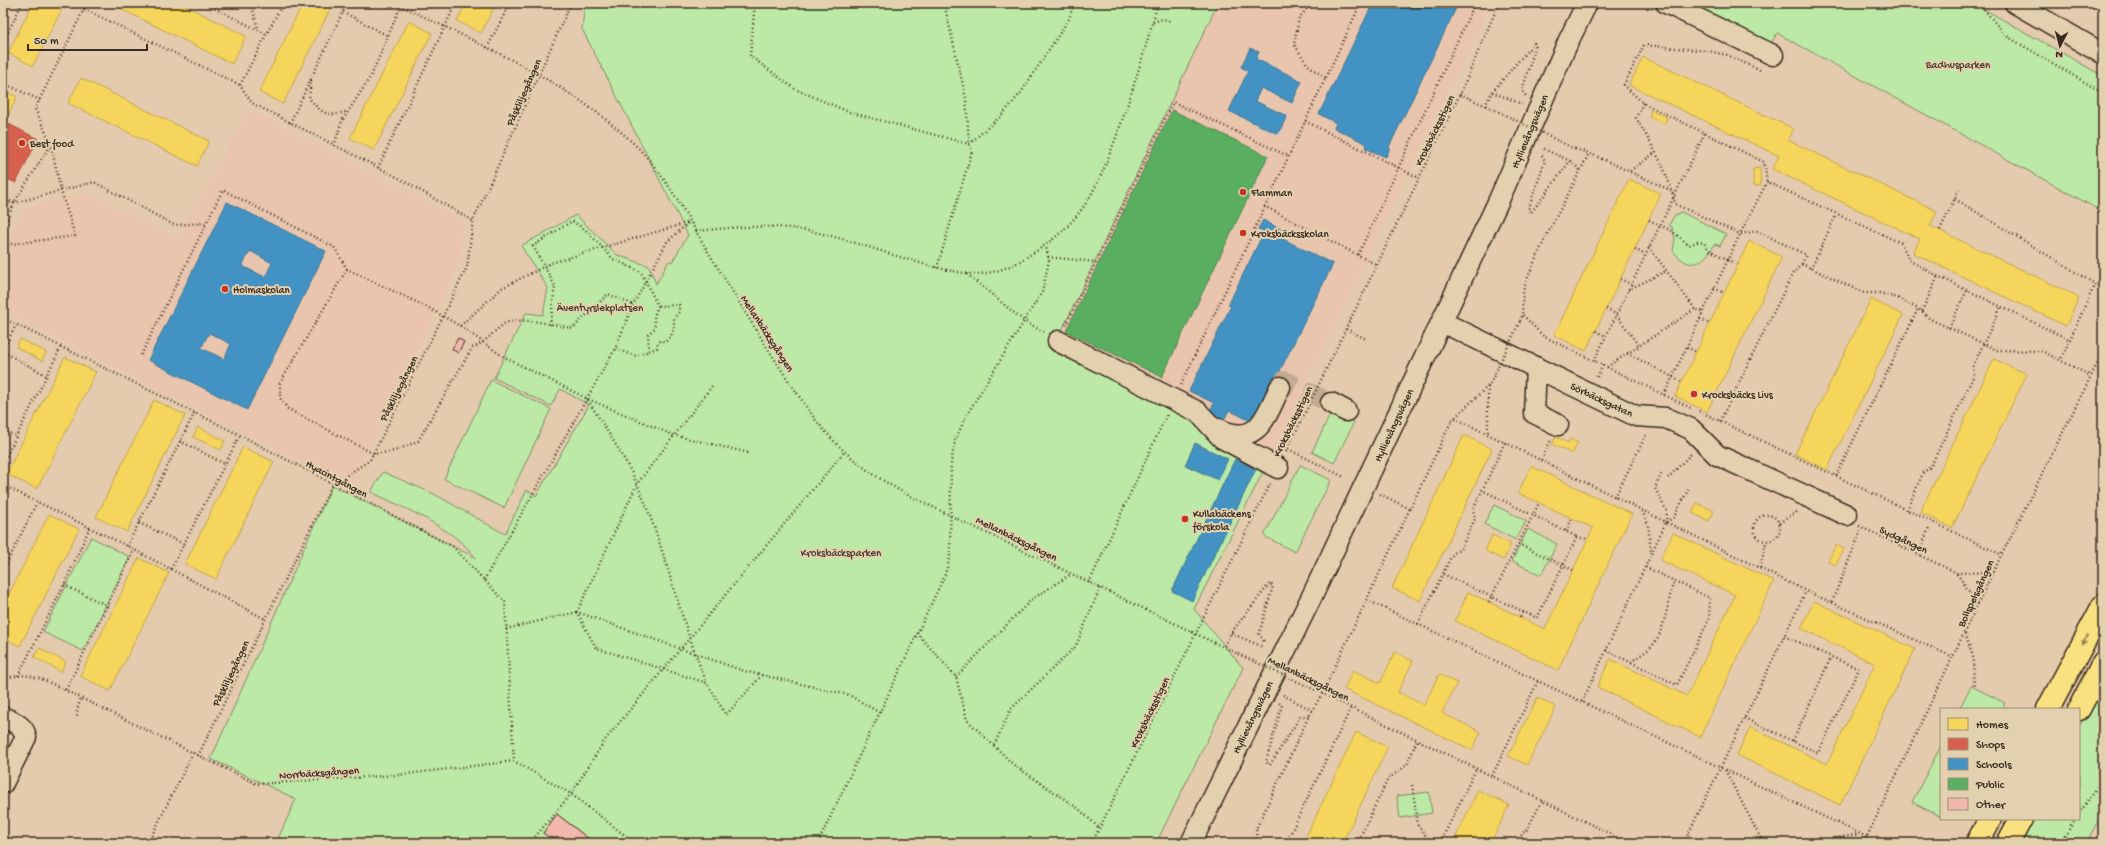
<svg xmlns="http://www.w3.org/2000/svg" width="2106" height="846" font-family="'Gochi Hand',sans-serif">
<rect width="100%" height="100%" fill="#e5cbae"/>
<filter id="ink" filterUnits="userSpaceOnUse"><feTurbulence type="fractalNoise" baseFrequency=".025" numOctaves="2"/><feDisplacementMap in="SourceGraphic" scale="8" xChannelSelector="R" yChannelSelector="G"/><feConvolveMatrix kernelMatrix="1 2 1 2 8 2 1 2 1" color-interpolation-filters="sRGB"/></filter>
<g filter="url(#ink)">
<path fill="#e9c5ae" d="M 1218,3 L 1491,3 L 1271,456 L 1052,351 Z
M 249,109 L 463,221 L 458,266 L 351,487 L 3,311 L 3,255 L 23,208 L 87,193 L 177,238 Z"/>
<path fill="#bde9a6" stroke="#7c8a62" d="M 585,3 L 1218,3 L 1052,351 L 1271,456 L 1194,609 L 1243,668 L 1156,843 L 276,843 L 296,799 L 211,759 L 332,485 L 476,558 C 454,528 404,508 371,492 L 383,472 L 434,494 L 505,534 L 527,490 L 536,496 L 589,405 L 560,389 L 551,406 L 494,378 L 526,313 L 543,315 L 548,288 L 521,246 L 576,215 L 617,255 L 649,266 L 656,284 L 669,261 L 672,262 L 688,235 L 582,29 Z
M 1685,3 L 1973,3 L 2103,76 L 2103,212 L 1777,33 L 1769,47 Z
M 1681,212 L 1726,234 L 1720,246 L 1715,244 C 1703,264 1690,272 1673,251 L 1675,239 L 1672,227 L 1669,225 L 1675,215 Z
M 491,380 L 551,409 L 504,508 L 444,479 Z
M 1332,411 L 1354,422 L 1334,463 L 1312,452 Z
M 1300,465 L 1331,480 L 1295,552 L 1264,536 Z
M 1494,505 L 1526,521 L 1516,540 L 1484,524 Z
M 1528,529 L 1557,544 L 1541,575 L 1512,561 Z
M 91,537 L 130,557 L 83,651 L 43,632 Z
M 2103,682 L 2103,812 L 2086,843 L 2017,843 L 2030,819 L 2079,819 L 2079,727 Z
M 1971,686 L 2005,703 L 2002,709 L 1959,709 Z
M 1941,746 L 1941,817 L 1912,802 Z
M 1429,792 L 1432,813 L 1400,818 L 1397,796 Z"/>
<path fill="#f6d55c" stroke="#bea249" d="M 33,3 L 65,3 L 33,66 L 8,53 Z
M 117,3 L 180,3 L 246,36 L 232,64 L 115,6 Z
M 303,3 L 333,3 L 283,104 L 259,92 Z
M 466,3 L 496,3 L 481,33 L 457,21 Z
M 409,21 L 432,33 L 374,150 L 350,138 Z
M 1643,57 L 1794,129 L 1788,140 L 1937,211 L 1930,226 L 2079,297 L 2066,326 L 1913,253 L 1920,239 L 1772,169 L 1779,156 L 1629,85 Z
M 81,78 L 209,141 L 197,166 L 68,103 Z
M 3,90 L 17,97 L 5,122 L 3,121 Z
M 1651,110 L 1667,117 L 1665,124 L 1649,117 Z
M 1760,168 L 1761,186 L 1753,186 L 1753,169 Z
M 1629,179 L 1661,194 L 1586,351 L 1554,335 Z
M 1749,241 L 1782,257 L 1707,412 L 1675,396 Z
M 1871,299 L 1903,315 L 1827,470 L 1795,454 Z
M 20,339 L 46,352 L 42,361 L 16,347 Z
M 65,357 L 96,372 L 37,489 L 6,474 Z
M 1994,359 L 2027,374 L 1952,528 L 1920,512 Z
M 154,400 L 185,415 L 127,532 L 96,517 Z
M 198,427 L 225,441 L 221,450 L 193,437 Z
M 1464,435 L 1492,449 L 1420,601 L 1392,588 Z
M 1556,437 L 1568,443 L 1570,439 L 1578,443 L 1572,454 L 1552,444 Z
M 243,447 L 274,462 L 216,579 L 185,564 Z
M 1531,466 L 1632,514 L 1558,670 L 1455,621 L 1468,592 L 1545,629 L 1593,528 L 1518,493 Z
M 1697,503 L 1714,511 L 1709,521 L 1692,513 Z
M 49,514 L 79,529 L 20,646 L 3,638 L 3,606 Z
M 1673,533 L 1774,581 L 1700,737 L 1597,687 L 1610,659 L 1687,696 L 1735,595 L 1660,560 Z
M 1492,535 L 1511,544 L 1504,560 L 1485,551 Z
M 1836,545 L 1844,549 L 1836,565 L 1828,561 Z
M 139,558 L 169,573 L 110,691 L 80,676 Z
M 1814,601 L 1915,649 L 1840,805 L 1737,755 L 1750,727 L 1827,764 L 1875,664 L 1801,628 Z
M 39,648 L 66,662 L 61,672 L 34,657 Z
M 1395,652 L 1413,661 L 1398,692 L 1424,705 L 1439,674 L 1457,683 L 1442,713 L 1481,732 L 1472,750 L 1344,689 L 1353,670 L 1380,683 Z
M 1537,698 L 1556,707 L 1527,765 L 1508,756 Z
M 1356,732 L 1388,747 L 1351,825 L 1342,843 L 1303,843 Z
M 1478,790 L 1509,805 L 1491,843 L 1453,843 Z"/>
<path fill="#d6604d" stroke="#a8503f" d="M 3,121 L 38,139 L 16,183 L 3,177 Z"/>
<path fill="#4393c3" stroke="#417492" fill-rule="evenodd" d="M 1373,3 L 1458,4 L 1389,147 L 1390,148 L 1386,157 L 1365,148 L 1367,144 L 1334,128 L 1336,123 L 1319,114 Z
M 1250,48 L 1259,52 L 1256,59 L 1302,81 L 1292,103 L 1261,88 L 1255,101 L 1287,116 L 1278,134 L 1229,111 L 1248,71 L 1241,67 Z
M 227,202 L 326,251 L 247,410 L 148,360 ZM 250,251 L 272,263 L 265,277 L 242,266 ZM 209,333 L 231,344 L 224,359 L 201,348 Z
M 1263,220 L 1284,231 L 1281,238 L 1333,264 L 1254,423 L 1229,410 L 1223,422 L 1208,415 L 1214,403 L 1189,391 L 1231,306 L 1228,305 L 1264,232 L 1258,229 Z
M 1195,443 L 1228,459 L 1218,480 L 1185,465 Z
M 1235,459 L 1256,469 L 1192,601 L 1172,591 Z"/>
<path fill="#5aae61" stroke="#51864d" d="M 1172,110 L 1268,156 L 1162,377 L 1066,331 Z"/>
<path fill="#f2b7ad" stroke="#3b2a1e" d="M 458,338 L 464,342 L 458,353 L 452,349 Z
M 557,814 L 594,843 L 556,843 L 543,833 Z"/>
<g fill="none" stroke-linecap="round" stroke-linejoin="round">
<path stroke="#c3ab91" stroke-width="20" stroke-dasharray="20 10" stroke-linecap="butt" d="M 1280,387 L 1284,381 L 1331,403"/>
<g stroke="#3b2a1e" stroke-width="23">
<path id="minor" d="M 1666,3 L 1773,55
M 2015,3 L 2103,54
M 1442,322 L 1636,416 L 1666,418 L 1691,429 L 1717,455 L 1847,515
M 1058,341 L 1198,412 L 1222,438 L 1278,468
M 1536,367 L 1534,413 L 1558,425
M 1331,403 L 1346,411
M 1219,429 C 1258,448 1266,416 1280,387
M 3,717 C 13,722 24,725 26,737 L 3,783
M 1191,843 L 1314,592 L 1498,202 L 1568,42 L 1587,3"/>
</g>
<g stroke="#3b2a1e" stroke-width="25">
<path id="major" d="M 2048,709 L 2103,606
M 2079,709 L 2103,663
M 1977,843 L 1990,819
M 2008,843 L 2021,819"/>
</g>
<path stroke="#3b2a1e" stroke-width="2.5" stroke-dasharray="1 3" stroke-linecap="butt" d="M 204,3 L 266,34
M 251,3 L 258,29
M 396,3 C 476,43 563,78 630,140 C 664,171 686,215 710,255 C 744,310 777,366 815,419 C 843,455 872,476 912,497 L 1238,654
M 755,3 L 750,56 L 795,89 L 849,112 L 969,144 L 1001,116 L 1020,94 L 1069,19 L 1074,3
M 1312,3 L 1299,18 L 1294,44 L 1307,64 L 1325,78
M 1979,3 L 2005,35 L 2103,93
M 84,9 L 240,85 L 252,103 L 397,177 L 473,221
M 343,12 L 388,36
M 1153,22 L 1162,19 L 1171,21
M 3,43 L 22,3
M 487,48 L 510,3
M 1760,70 L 1727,55 L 1708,51 L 1644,45 L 1624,85 L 1643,103 L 1764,162 L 1767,182 L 1901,243 L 1910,261 L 1938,276 L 2070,340
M 311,80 L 309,98 C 322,114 328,118 348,111
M 3,83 L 40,100
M 240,85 L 283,3
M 1492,92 L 1522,104
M 1460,94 L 1495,110
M 1643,103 L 1636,118 C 1652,145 1669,173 1675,204 L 1740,234 L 1757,231 L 1806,255 L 1802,264 L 1864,293 L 1880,293 L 1900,299 L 1922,311 L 1930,319 L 1997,350 L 2042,351 L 2091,376
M 1485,106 L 1492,92 L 1534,43 L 1536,45 L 1522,91 L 1526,96
M 1305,121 L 1419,178
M 290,123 L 347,3
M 334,146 L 342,121 L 371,76 L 402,3
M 1544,149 L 1570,161
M 1575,149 L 1589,153 L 1672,191
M 1542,155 L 1545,161 L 1528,210 L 1531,213 L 1570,161 L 1581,171
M 378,168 L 456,3
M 1630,171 L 1656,152
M 3,197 L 14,203 L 3,203
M 1955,199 L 2095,284 L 2061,359
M 14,203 L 94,182 L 174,225 L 206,223 L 223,190 L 334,247 L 347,269 L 429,308 L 460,326 L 502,288 L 551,263 L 690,222
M 1264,206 L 1377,265
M 1649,220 L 1672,231 L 1689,245 L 1697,242 L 1704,243 L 1709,250 L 1738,265
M 3,230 L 14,203 L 51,144 L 35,109 L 87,3
M 1940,230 L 1959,189
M 696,231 C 729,228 764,224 798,229 C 855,238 907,264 964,273 C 987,277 1011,268 1030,255 C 1050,243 1068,228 1082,209 C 1097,188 1106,164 1115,140 C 1132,95 1145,49 1158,3
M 3,245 L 75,236 L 61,191 L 51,145
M 1649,247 L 1695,309
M 1635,249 L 1645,255
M 1358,255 L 1475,3
M 1048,257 L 1096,262
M 937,268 L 972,151 L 969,144 L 966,98 L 944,3
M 347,269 L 280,383 L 280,398 L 288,409 L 374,454 L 395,451 L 418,441 L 472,348 C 487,342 491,333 504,324 C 516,315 558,326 573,328 L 608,294 L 633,305
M 1811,269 L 1836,215
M 967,274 L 1024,321 L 1044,332
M 1620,279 L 1631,284
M 1714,288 L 1724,293
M 1628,290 L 1666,271
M 1606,309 L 1616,314 L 1639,346
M 1922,311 L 1938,276
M 1523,315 L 1543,336 L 1691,408
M 3,318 L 240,435 L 453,547 L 505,602 L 514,761
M 1700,319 L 1710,324
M 1520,321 C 1525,310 1520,297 1525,285 C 1542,239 1568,197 1589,153
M 550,325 L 555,286 L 533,246 L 572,221 L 586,230 L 613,259 L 641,272 L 658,306 L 654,316 L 655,328 L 648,334 L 649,351 L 636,356 L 615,349
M 1066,325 L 1173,102 L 1288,156
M 460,326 L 504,357 L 588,399 L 673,435 L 749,453
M 1949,328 L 1967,290
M 1346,329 L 1366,339
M 1596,331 L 1606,336
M 1687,347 L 1696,352
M 3,350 L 16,325
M 649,351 L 657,348 L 658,342 L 661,340 L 665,342 C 674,335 674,328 674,318 L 679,312 L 679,305 L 658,306
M 3,352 L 46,375
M 1627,353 L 1682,382
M 141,355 L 206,224
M 1594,361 L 1705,133
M 1607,367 L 1695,309 L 1703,312
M 1597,377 L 1603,365
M 1181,385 L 1361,3
M 712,386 L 637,484 L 577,612 L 596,648 L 707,683 L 726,715 L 762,675
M 1488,387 L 1488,434
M 1664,395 L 1740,234 L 1767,182
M 588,400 C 604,427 624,455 637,484 C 666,549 679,619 707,683
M 1699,411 L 2002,555
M 1455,418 L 1806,591 L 1953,657
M 1720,421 L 1793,273 L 1802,264
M 3,430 L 16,436
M 180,441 L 225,464
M 1288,449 L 1344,477
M 1286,452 L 1460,94 L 1499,3
M 1541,460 L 1551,440
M 3,463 L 61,347
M 1661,474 L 1655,488 L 1667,512 L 1666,522 L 1674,517 L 1689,488
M 1836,476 L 1918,309
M 1668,478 L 1691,454
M 3,485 L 127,546 L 265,619
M 1380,494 L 1410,509
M 1615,497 L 1646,435
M 1907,510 L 1923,473 L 1931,466 L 1974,375 L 1973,366 L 2001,307
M 1642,511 L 1648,524 L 1651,552
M1754 528a13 13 0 1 1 26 0a13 13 0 1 1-26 0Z
M 139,523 L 184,544
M 1779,523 L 1798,511
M 1859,526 L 1957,573 L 1993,572
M 1566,531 L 1572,519
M 1577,537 L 1588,539
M 1518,544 L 1573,570
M 127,546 L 195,412
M 1921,556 L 1923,544 L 1929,527
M 1760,568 L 1766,542
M 171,569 L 240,435
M 3,571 L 37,502
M 1443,574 L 1537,618 L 1577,537 L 1482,490
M 1957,574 L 1978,604
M 484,580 L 615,349 L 633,305 L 667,242 L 688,223
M 1089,583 L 1167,414
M 64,585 L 108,606
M 1367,600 L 1867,837
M 1489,602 L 1539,503
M 1832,602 L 1862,528
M 1520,617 L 1523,611
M 1418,624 L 1453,553 L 1460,550 L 1475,519 L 1473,510 L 1505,442
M 506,629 L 577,612 L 744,671 L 849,695 L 880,713
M 917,633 L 956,677 L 967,720 L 1014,765 L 1079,809 L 1100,829
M 1231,633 L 1263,647
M 1965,634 L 1973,656 L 1974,687
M 1224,646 L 1231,633 L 1270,583 L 1273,586 L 1259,634 L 1265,643
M 1606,650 L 1677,685 L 1709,619 L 1710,598 L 1645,567
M 1631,662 C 1637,657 1645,653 1651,647 C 1665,633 1668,600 1674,580
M 18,676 L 64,585 L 90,527
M 956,677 L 1031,600 L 1071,574
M 3,678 L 25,675 L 42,679 L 257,784 L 398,775 L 514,761 L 571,794 L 635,843
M 1307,686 L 1629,843
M 66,690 L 134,550
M 1283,695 L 1312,710
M 1582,702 L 1666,522
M 1279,703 L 1282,705 L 1266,762 L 1270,765 L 1300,717 L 1309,716
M 77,716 L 77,710 L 81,698
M 1744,718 L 1818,753 L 1859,669 L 1784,636
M 1793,741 L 1831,657
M 994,745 L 1011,709 L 1076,646 L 1100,588
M 198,756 L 332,485 L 370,460 L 443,316 L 467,267 L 473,221 L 571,3
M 1725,770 L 1763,843
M 1492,776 L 1538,681
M 1412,785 L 1418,825 L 1431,843
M 2079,814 L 2103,778
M 148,843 L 193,753
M 530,843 L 571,794 L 605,740 L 844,452
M 818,843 L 944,577 L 950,558 L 951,463 L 955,441 L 966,416 L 1042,292 L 1049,261 L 1046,246
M 1092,843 L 1270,484
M 1257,843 L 1256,829 L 1309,716 L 1322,694 L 1452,420 L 1490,384
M 1286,843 L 1351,708
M 1357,843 L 1388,779 L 1407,765 L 1417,740
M 1440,843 L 1476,769
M 1518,843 L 1522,833 L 1526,831 L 1542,801
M 1684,843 L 1806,591
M 1808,843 L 1859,834
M 1864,843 L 1993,572 L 2103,352
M 2060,843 L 2076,819"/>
<use href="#minor" stroke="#e2d0ae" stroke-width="20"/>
<use href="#major" stroke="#fae180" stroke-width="22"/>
<path stroke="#3b2a1e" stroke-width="2.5" stroke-dasharray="1 3" stroke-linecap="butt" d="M 1495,110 L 1575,149
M 1490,384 L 1520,321
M 1238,654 L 1307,686"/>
</g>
<defs><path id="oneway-solid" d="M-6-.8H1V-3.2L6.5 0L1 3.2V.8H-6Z"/></defs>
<use fill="#9a864f" href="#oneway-solid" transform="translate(2085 640) rotate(118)"/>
</g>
<g fill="#c8321e" stroke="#e2d0ae" stroke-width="1.5">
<circle cx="22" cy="143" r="4"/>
<circle cx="1243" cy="192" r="4"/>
<circle cx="1243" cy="233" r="4"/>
<circle cx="225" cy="289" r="4"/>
<circle cx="1694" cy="394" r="4"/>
<circle cx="1185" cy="519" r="4"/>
</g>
<g text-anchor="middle" stroke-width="4" stroke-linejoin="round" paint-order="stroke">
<g font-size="11" fill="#483d2c" stroke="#e2d0ae">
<text x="1958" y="68">Badhusparken</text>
<text x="600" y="311">Äventyrslekplatsen</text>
<text x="841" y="556">Kroksbäcksparken</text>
</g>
<g font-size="11" fill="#3b2a1e" stroke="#e2d0ae">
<text transform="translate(523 92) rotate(-66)" y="4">Påskliljegången</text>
<text transform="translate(1434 130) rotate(-64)" y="4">Kroksbäcksstigen</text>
<text transform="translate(1529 131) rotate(-67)" y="4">Hyllievångsvägen</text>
<text transform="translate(768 333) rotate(57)" y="4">Mellanbäcksgången</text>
<text transform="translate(398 388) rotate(-63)" y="4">Påskliljegången</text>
<text transform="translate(1602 399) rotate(25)" y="4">Sörbäcksgatan</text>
<text transform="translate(1292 421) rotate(-64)" y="4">Kroksbäcksstigen</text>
<text transform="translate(1393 425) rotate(-65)" y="4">Hyllievångsvägen</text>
<text transform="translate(337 478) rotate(28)" y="4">Hyacintgången</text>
<text transform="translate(1017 538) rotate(26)" y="4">Mellanbäcksgången</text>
<text transform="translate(1904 539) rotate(25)" y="4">Sydgången</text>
<text transform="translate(1975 593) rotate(-65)" y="4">Bollspelsgången</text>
<text transform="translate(230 673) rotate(-64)" y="4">Påskliljegången</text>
<text transform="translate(1309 678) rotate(26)" y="4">Mellanbäcksgången</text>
<text transform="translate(1149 712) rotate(-64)" y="4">Kroksbäcksstigen</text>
<text transform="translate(1252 717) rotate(-64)" y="4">Hyllievångsvägen</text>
<text transform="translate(319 772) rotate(-4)" y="4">Norrbäcksgången</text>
</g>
<g font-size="11" fill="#3b2a1e" stroke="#e2d0ae" text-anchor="start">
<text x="30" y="147">Best food</text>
<text x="1251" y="196">Flamman</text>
<text x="1251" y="237">Kroksbäcksskolan</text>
<text x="233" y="293">Holmaskolan</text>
<text x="1702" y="398">Krocksbäcks Livs</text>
<text x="1193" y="517">Kullabäckens<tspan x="1193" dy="13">förskola</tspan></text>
</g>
</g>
<rect width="2106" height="846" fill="none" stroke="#e2d0ae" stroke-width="16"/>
<rect x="8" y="8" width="2090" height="830" fill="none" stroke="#3b2a1e" stroke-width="1.5" filter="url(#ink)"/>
<rect x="1940" y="708" width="140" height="112" fill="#e2d0ae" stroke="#9f8e74"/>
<rect x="1948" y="718" width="20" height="12" fill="#f6d55c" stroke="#9f8e74"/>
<text x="1976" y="728" font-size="12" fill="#3b2a1e">Homes</text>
<rect x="1948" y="738" width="20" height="12" fill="#d6604d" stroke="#9f8e74"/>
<text x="1976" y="748" font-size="12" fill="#3b2a1e">Shops</text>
<rect x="1948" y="758" width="20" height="12" fill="#4393c3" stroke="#9f8e74"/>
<text x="1976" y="768" font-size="12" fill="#3b2a1e">Schools</text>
<rect x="1948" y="778" width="20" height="12" fill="#5aae61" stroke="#9f8e74"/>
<text x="1976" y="788" font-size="12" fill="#3b2a1e">Public</text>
<rect x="1948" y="798" width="20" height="12" fill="#f2b7ad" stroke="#9f8e74"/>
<text x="1976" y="808" font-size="12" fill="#3b2a1e">Other</text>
<g transform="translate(2060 46) rotate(186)" stroke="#e2d0ae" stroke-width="3" paint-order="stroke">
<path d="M0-3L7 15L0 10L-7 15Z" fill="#3b2a1e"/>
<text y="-6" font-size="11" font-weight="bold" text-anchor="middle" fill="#3b2a1e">N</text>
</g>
<path d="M28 44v6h119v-6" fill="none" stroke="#3b2a1e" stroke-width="2"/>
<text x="34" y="44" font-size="12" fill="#3b2a1e" stroke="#e2d0ae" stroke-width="3" paint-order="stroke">50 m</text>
</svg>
